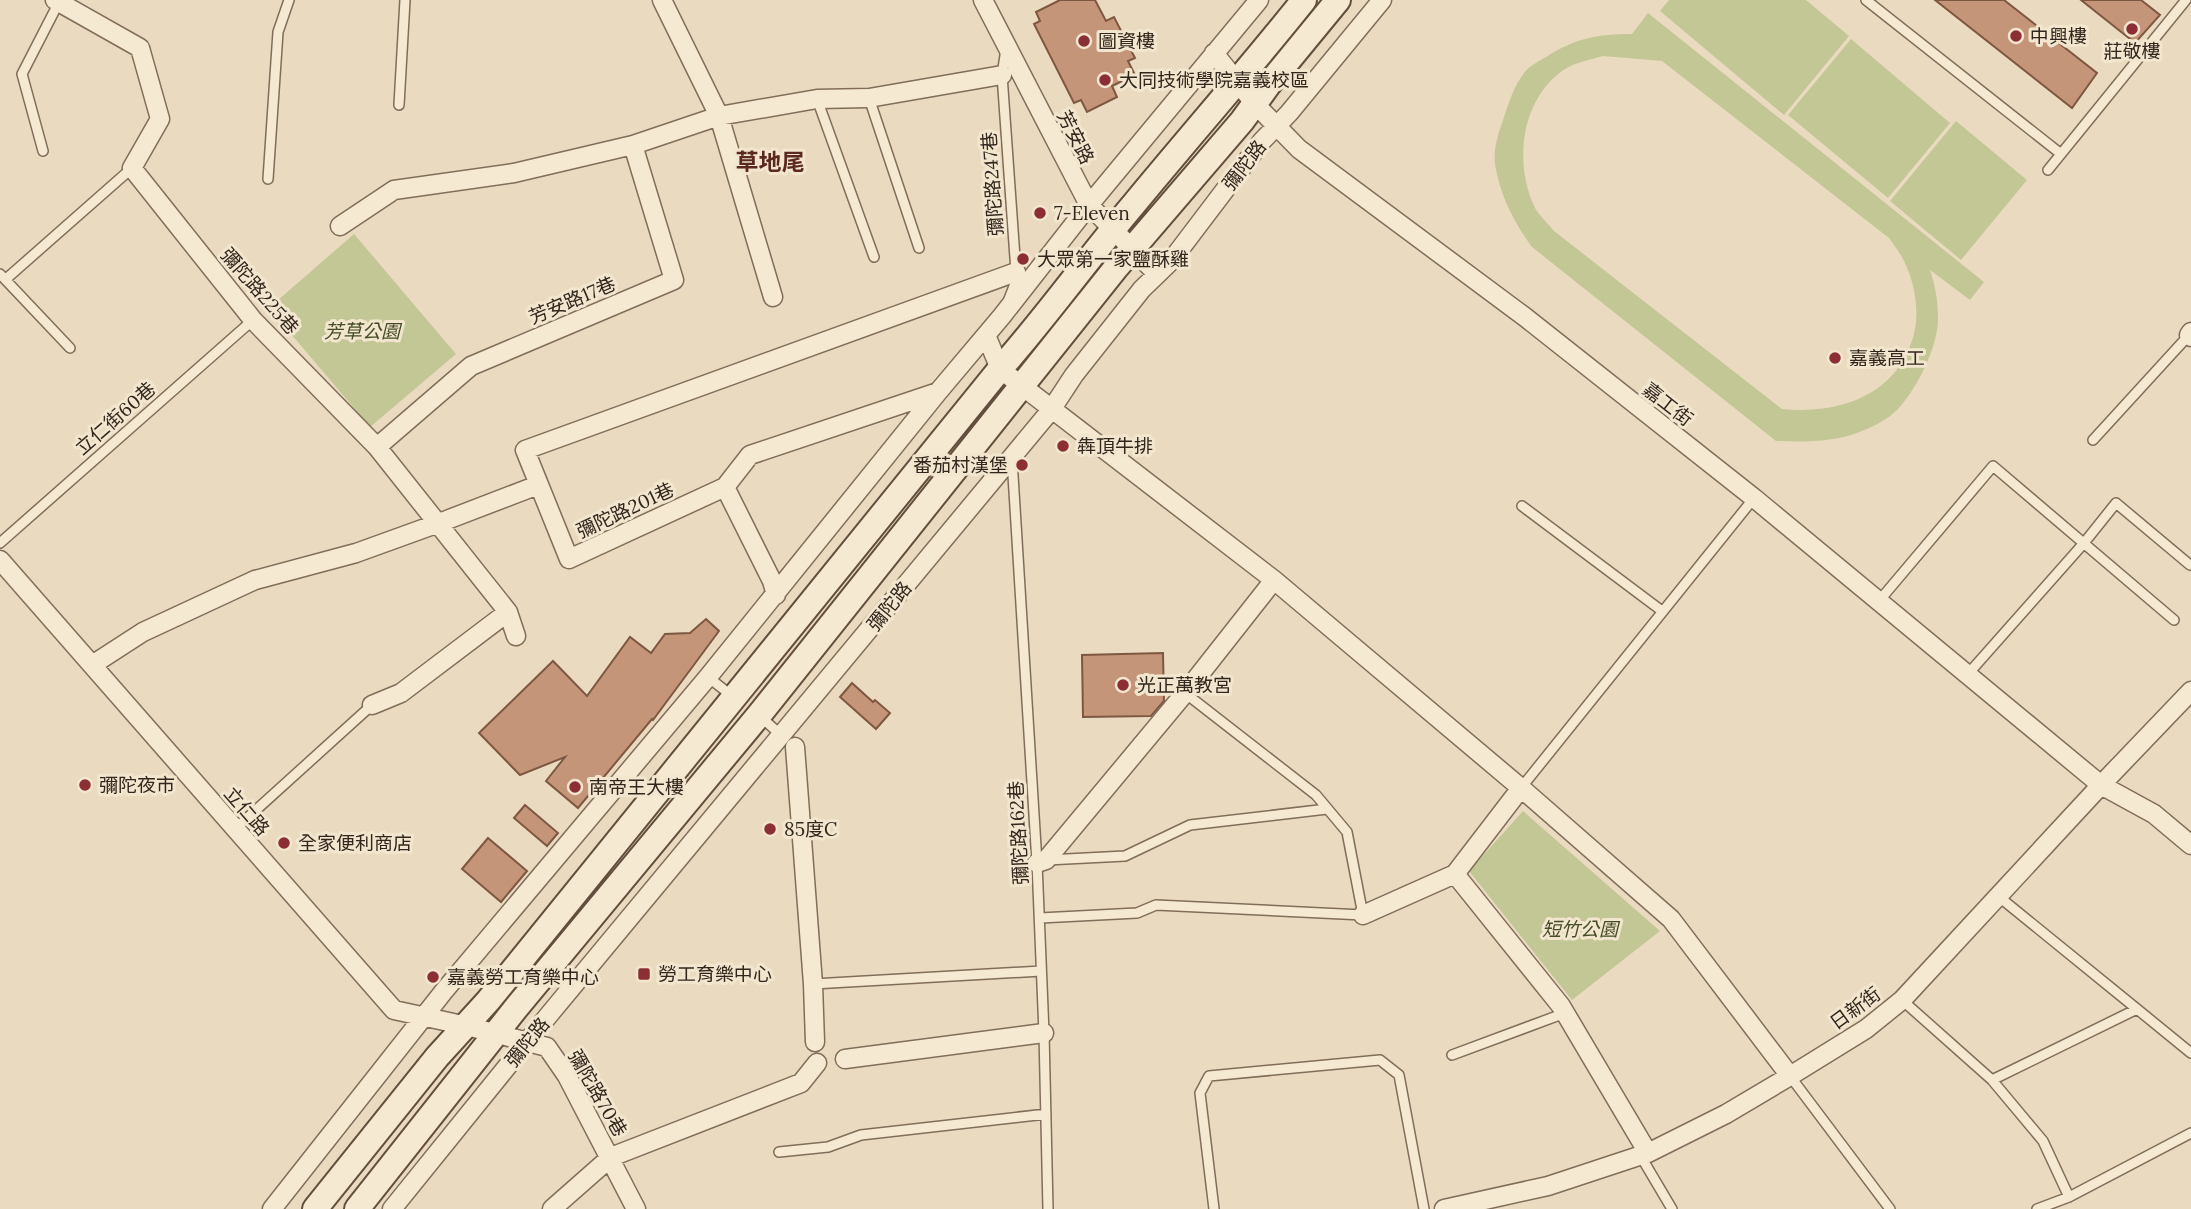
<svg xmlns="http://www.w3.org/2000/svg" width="2191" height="1209" font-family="Lora,'Noto Sans TC',serif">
<rect width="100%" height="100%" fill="#eadbc0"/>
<path fill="#c3c695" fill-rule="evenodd" d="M 1669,0 L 1806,0 L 1849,36 L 1784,115 L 1660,11 Z
M 1648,13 L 1984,282 L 1970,300 L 1930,270 C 1935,285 1938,300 1938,317 C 1939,345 1917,389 1898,409 C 1887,421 1866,430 1851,435 C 1828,442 1800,442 1776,441 L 1532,247 C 1514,222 1500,196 1495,164 C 1493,148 1499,132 1504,117 C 1509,102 1514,86 1524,73 C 1529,66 1539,61 1546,57 C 1576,38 1597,34 1632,34 ZM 1603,56 L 1662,61 L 1889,238 C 1894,245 1900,253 1904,261 C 1914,281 1919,307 1915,329 C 1902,393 1842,415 1782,409 L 1554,231 C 1548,223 1538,215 1534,206 C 1514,162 1521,101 1562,71 C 1573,63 1589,60 1603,56 Z
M 1851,39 L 1950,123 L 1888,198 L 1788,115 Z
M 1956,121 L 2027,180 L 1961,260 L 1890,201 Z
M 354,234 L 456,354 L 370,427 L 269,308 Z
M 1523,811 L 1660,931 L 1572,1000 L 1469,871 Z"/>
<path fill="#c59579" stroke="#7e5741" stroke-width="2" d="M 1060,0 L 1095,0 L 1106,21 L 1114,17 L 1135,58 L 1128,61 L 1135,75 L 1112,86 L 1117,97 L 1087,112 L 1081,100 L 1074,103 L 1034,24 L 1040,21 L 1036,12 Z
M 1935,0 L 2004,0 L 2097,73 L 2072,108 Z
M 2081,0 L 2141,0 L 2160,15 L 2135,43 Z
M 706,619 L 719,631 L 653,720 L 652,719 L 578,808 L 546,781 L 565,757 L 520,775 L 479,733 L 553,661 L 587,696 L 630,637 L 651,653 L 665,634 L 690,633 Z
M 1163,653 L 1164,701 L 1151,716 L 1083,717 L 1082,655 Z
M 852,683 L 873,702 L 875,700 L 890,713 L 876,729 L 840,697 Z
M 525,805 L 558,833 L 547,846 L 514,818 Z
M 488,838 L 527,871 L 501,902 L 462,869 Z"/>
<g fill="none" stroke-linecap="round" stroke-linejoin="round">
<g stroke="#816d5a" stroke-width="12">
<path id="lane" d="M 1866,0 L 2061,154
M 1006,49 L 1002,75 L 1016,272 L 1016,281 L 1009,299
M 869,98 L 919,248
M 817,99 L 874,257
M 399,105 L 405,0
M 43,151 L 22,74 L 59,2
M 2048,170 L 2186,0
M 268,179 L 278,32 L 289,0
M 0,274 L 70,348
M 6,279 L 132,168
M 2093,440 L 2189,335
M 1012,459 L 1037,863 L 1044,1033 L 1048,1209
M 1522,506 L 1662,611
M 0,543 L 253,320
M 1879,601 L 1993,466 L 2174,620
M 1968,674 L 2084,543 L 2116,503 L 2190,565
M 708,677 L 732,696
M 760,716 L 783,737
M 1521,788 L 1754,498
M 235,829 L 372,705
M 1047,860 L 1125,856 L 1190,825 L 1327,809
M 1040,918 L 1137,913 L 1156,905 L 1363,915 L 1347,832 L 1316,795 L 1185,693
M 813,984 L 1041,971
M 1902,1000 L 1992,1080 L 2043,1141 L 2069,1197
M 2137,1009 L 2191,1053
M 1452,1055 L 1565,1013
M 1790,1076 L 1890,1209
M 1992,1080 L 2137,1009 L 1998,896
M 779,1152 L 828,1147 L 861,1135 L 1046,1114
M 1640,1155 L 1672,1209
M 1214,1209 L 1200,1093 L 1209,1076 L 1380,1060 L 1399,1075 L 1424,1209
M 2037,1209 L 2069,1197 L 2191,1133"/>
</g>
<g stroke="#816d5a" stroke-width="21">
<path id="street" d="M 55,0 L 140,48 L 160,119 L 132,168 L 253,320 L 377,447 L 508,612
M 662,0 L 719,116 L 773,297
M 983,0 L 1089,205 L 1157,274
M 1214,53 L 1255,104 L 1299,149 L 1525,317 L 1754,498 L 2101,785 L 2154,814 L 2191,845
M 340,226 L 394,190 L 514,173 L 633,145 L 719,116 L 817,99 L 869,98 L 1002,75
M 2191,332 L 2189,335 L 2191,337
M 986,335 L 1000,369 L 1274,580 L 1521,788 L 1671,919 L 1790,1076
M 377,447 L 471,366 L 674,280 L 633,145
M 725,487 L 750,455 L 938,392
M 0,560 L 394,1010 L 467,1026 L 547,1047 L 567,1076 L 636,1209
M 776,595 L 772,581 L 725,487 L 569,559 L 525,450 L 1016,272
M 92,665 L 143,632 L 255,580 L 356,553 L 439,523 L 538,485
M 372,705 L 401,693 L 508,612 L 516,636
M 795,747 L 813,984 L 815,1042
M 1521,788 L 1455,874 L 1561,1006 L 1648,1153
M 1037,863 L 1046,860 L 1185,693 L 1274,580
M 1363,915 L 1455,874
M 845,1059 L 1044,1033
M 272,1209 L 444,991 L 708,677 L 938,392 L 1002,316 L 1089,205 L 1259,0
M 392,1209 L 548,1016 L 1051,410 L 1074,375 L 1142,289 L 1171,261 L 1262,141 L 1289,113 L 1382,0
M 552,1209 L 611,1157 L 801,1083 L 817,1063
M 1444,1209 L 1548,1186 L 1648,1153 L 1726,1114 L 1790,1076 L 1866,1029 L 1902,1000 L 2101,785 L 2191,691"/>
</g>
<g stroke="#634e3d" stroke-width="28">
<path id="secondary" d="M 315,1209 L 437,1057 L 488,1001 L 1000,369 C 1047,316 1088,258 1134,204 C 1190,136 1249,69 1304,0
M 357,1209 L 516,1008 L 759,715 L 1115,269 L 1242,121 L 1269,84 L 1338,0"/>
</g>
<use href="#lane" stroke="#f5e9d2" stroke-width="9"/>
<use href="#street" stroke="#f5e9d2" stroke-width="18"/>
<use href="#secondary" stroke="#f5e9d2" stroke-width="24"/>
</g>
<g fill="#8b2f34" stroke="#f2e6cf" stroke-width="2.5">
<circle cx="2132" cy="29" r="7"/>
<circle cx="2016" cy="36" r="7"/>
<circle cx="1084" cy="41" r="7"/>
<circle cx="1105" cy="80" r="7"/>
<circle cx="1040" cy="213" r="7"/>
<circle cx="1023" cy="259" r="7"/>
<circle cx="1835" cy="358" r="7"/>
<circle cx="1063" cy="446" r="7"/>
<circle cx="1022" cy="465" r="7"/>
<circle cx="1123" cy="685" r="7"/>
<circle cx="85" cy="785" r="7"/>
<circle cx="575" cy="787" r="7"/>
<circle cx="770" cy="829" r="7"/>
<circle cx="284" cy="843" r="7"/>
<rect x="637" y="967" width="14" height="14" rx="3.5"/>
<circle cx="433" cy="977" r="7"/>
</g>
<g text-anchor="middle" stroke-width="6" stroke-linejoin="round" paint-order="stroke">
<g font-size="19" fill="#32261d" stroke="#f2e6cf" text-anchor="start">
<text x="2030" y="43">中興樓</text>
<text x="1098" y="48">圖資樓</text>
<text x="2132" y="58" text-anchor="middle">莊敬樓</text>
<text x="1119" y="87">大同技術學院嘉義校區</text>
<text x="1054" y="220">7-Eleven</text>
<text x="1037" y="266">大眾第一家鹽酥雞</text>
<text x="1849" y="365">嘉義高工</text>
<text x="1077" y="453">犇頂牛排</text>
<text x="1008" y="472" text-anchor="end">番茄村漢堡</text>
<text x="1137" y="692">光正萬教宮</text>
<text x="99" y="792">彌陀夜市</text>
<text x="589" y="794">南帝王大樓</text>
<text x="784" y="836">85度C</text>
<text x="298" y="850">全家便利商店</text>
<text x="658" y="981">勞工育樂中心</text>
<text x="447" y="984">嘉義勞工育樂中心</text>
</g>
<g font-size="19" fill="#32261d" stroke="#f2e6cf">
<text transform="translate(1076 137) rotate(63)" y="7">芳安路</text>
<text transform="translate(1244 165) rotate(-52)" y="7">彌陀路</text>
<text transform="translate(992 184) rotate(-94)" y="7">彌陀路247巷</text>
<text transform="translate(260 291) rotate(49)" y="7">彌陀路225巷</text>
<text transform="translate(572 300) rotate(-23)" y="7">芳安路17巷</text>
<text transform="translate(1668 404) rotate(38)" y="7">嘉工街</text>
<text transform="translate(115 418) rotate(-41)" y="7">立仁街60巷</text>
<text transform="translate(625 510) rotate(-25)" y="7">彌陀路201巷</text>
<text transform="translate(889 606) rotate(-51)" y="7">彌陀路</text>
<text transform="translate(247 811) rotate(49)" y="7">立仁路</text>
<text transform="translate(1018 833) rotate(-93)" y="7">彌陀路162巷</text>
<text transform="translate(1855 1008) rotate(-36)" y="7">日新街</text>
<text transform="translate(527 1042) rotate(-51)" y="7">彌陀路</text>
<text transform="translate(598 1093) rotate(60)" y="7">彌陀路70巷</text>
</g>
<g font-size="19" font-style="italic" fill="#454d25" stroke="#f2e6cf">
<text x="362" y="338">芳草公園</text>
<text x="1580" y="936">短竹公園</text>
</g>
<g font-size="23" font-weight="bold" fill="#5b2920" stroke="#f2e6cf">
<text x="770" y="170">草地尾</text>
</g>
</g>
</svg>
